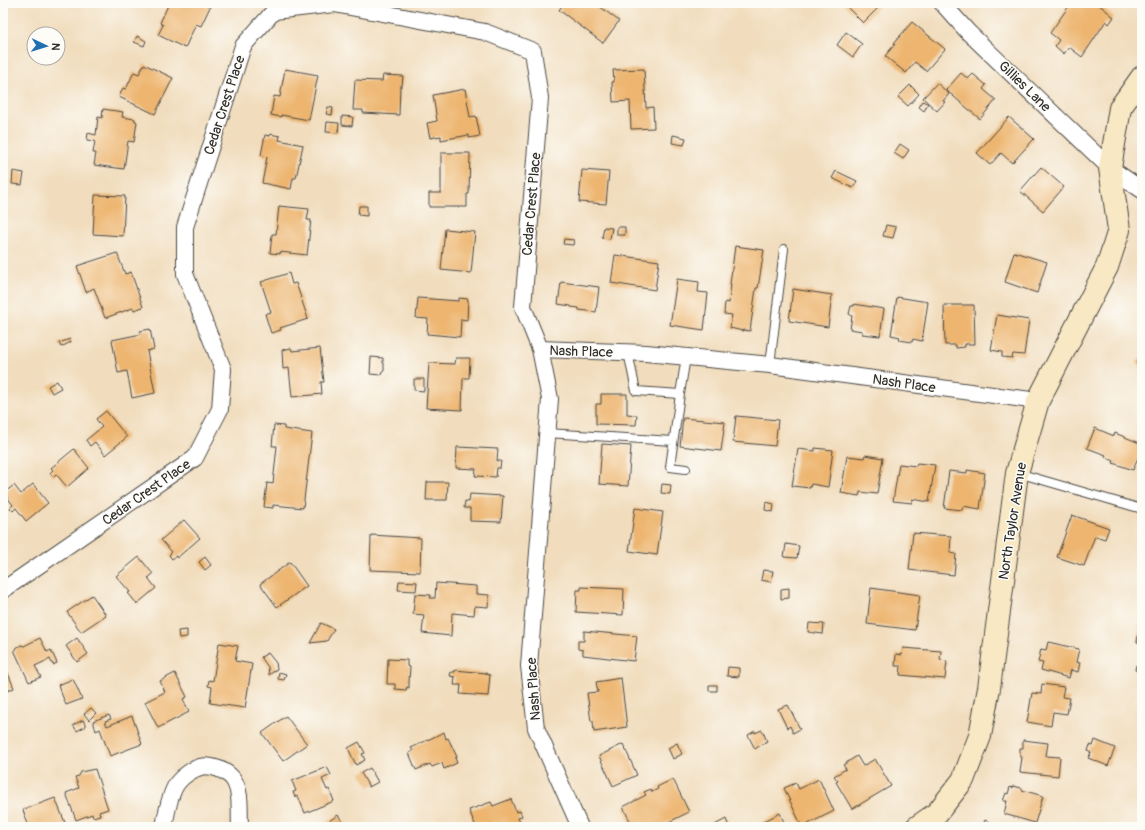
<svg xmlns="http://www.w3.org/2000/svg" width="1145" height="830" font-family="Pangolin,sans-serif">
<rect width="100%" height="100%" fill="#fdfcf7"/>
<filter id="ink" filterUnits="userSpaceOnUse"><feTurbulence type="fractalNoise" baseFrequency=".025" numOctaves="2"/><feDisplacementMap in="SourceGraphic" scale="8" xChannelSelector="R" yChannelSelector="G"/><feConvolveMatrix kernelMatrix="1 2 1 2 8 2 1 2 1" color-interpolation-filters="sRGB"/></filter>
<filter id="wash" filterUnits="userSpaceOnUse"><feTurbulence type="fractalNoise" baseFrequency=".012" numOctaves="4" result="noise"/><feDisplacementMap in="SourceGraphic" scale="16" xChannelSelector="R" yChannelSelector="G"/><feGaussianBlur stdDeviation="0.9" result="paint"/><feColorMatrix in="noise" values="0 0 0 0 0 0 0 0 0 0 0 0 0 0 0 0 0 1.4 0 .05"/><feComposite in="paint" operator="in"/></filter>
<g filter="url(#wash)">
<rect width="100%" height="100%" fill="#f1ddbd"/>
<g id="blocks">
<path fill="#edb570" d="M 169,3 L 202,3 L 210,7 L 201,26 L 196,24 L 185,48 L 158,35 L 163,25 L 160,23 Z
M 564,3 L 595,3 L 619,21 L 603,43 L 559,10 Z
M 843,3 L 883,3 L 863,23 Z
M 1071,3 L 1097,3 L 1114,17 L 1109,24 L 1106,21 L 1082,57 L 1069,47 L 1064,54 L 1055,46 L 1059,40 L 1050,33 Z
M 912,22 L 945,49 L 926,71 L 915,62 L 906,73 L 885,56 L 895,44 L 894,43 Z
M 846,32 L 862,44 L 853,57 L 837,45 Z
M 137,36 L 146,41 L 144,46 L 134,42 Z
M 144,64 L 173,78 L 155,114 L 119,97 L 123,88 L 126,89 L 134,72 L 139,74 Z
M 285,69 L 318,75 L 309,120 L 281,115 L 281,117 L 271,115 L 274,96 L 280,97 Z
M 644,69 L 646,108 L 653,107 L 654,128 L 631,129 L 630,101 L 613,102 L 612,82 L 614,82 L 613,70 Z
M 961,73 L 968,79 L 973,74 L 986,85 L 983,89 L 996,100 L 980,119 L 946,90 Z
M 383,75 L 403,76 L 402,86 L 400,86 L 399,115 L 363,113 L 363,110 L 353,110 L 355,80 L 382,81 Z
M 937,83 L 949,94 L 943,101 L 945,102 L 937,111 L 923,98 Z
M 910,85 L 919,94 L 908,106 L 898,97 Z
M 465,89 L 470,117 L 476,116 L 480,136 L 469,138 L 469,135 L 441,140 L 441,136 L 430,138 L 427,123 L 437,121 L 433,95 Z
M 923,101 L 928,104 L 924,111 L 919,107 Z
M 328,107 L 333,108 L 332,115 L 326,114 Z
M 103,109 L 123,112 L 122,117 L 135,119 L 135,121 L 137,122 L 134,142 L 128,141 L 124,169 L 94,165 L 96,153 L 93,153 L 95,141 L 87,140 L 88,133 L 96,135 L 98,117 L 102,118 Z
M 342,116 L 353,117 L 352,126 L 342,125 Z
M 1009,117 L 1034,139 L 1012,163 L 1001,153 L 990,165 L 977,153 Z
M 327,122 L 339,123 L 338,133 L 326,132 Z
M 270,134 L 280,136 L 279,140 L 303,145 L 296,178 L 293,178 L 291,189 L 262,183 L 267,157 L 261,155 L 265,135 L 270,136 Z
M 673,135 L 686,138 L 684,145 L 672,143 Z
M 900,144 L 909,150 L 903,159 L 894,153 Z
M 441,153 L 470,153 L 469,194 L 467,194 L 467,207 L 429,207 L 429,193 L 441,193 Z
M 1041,167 L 1064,187 L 1043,211 L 1020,191 Z
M 582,170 L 609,172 L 606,204 L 579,202 Z
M 13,171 L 24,173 L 22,185 L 12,184 Z
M 836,171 L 857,181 L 853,188 L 832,178 Z
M 95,195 L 125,196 L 123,236 L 93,234 Z
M 279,206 L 309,209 L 307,220 L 311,220 L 307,255 L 280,252 L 280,254 L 270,253 L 272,234 L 276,234 Z
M 359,206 L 367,206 L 367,216 L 358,215 Z
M 886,225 L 896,227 L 893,238 L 883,236 Z
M 604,227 L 612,228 L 610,239 L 602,238 Z
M 617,227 L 625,227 L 625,235 L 617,235 Z
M 445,229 L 475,232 L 471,273 L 441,270 Z
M 564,239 L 574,240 L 573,245 L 563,244 Z
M 735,246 L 764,250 L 758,288 L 756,288 L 750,331 L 743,330 L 743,331 L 730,328 L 732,315 L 724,314 L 725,302 L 729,303 L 731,284 L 730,284 Z
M 1014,252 L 1047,262 L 1037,293 L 1005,282 Z
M 117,253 L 125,274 L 131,272 L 143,307 L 134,310 L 133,308 L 105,318 L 94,288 L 86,292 L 77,266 Z
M 615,255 L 659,261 L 655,290 L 611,283 Z
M 289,273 L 292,284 L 296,283 L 308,319 L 280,328 L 281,330 L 271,333 L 265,314 L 271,312 L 261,282 Z
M 677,279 L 699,282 L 698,292 L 708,293 L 704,330 L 670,325 Z
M 561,282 L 599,287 L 596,312 L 579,310 L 579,308 L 571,307 L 571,306 L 558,304 Z
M 793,289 L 832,295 L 828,327 L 789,321 Z
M 897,297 L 928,302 L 922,341 L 913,339 L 912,342 L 899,340 L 900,337 L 891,335 Z
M 418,298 L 459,301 L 459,298 L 468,299 L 467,320 L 461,319 L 460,337 L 427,334 L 428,319 L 416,318 Z
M 854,304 L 884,309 L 880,336 L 862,334 L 862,331 L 850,329 L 852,316 L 849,314 L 851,306 L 854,306 Z
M 944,305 L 974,305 L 975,344 L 965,344 L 965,347 L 956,348 L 956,345 L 945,345 Z
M 997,315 L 1029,320 L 1024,355 L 1013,354 L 1012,358 L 1002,357 L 1002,352 L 991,350 Z
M 150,329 L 154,349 L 147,351 L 155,393 L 132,398 L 127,371 L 118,373 L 112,340 L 141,334 L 140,331 Z
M 70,339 L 71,342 L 61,347 L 59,343 Z
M 291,348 L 292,351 L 320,348 L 324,382 L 321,382 L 322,394 L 292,397 L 289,368 L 283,369 L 282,350 Z
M 1142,356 L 1142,367 L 1136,363 Z
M 371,357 L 383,358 L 383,363 L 384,363 L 384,371 L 382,371 L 381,375 L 370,374 Z
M 456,358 L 470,358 L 469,378 L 463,378 L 462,410 L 426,408 L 429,363 L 455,364 Z
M 414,379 L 424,379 L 424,391 L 414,390 Z
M 57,381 L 61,388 L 52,393 L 48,386 Z
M 601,394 L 627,394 L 627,414 L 637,415 L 636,425 L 596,424 L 596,404 L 601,404 Z
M 106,411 L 127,437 L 105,455 L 95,442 L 90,446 L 86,440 L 102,427 L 96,419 Z
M 736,416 L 778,420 L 775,446 L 733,442 Z
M 683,418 L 725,422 L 721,451 L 680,446 Z
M 274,425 L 284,426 L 284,429 L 312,433 L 303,508 L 273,505 L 273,508 L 264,507 L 267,483 L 273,484 L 277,446 L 272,446 Z
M 1095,428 L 1114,436 L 1115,433 L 1142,444 L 1142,448 L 1133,470 L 1113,463 L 1114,461 L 1105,457 L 1106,455 L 1087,448 Z
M 602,444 L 631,446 L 628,486 L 599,484 Z
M 457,447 L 498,449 L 497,461 L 501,461 L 500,468 L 497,468 L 496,477 L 475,476 L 476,469 L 456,468 Z
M 815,448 L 833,450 L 828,487 L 811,484 L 810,488 L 792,486 L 798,449 L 815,451 Z
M 74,449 L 89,468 L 67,487 L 56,474 L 53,477 L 50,473 L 53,470 L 51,468 Z
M 865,455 L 883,458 L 877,494 L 860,492 L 859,496 L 841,493 L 847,456 L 864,458 Z
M 917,463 L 935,465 L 929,502 L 912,499 L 912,503 L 893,501 L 899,464 L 916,466 Z
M 967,470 L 985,473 L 980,509 L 963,506 L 962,510 L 944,508 L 949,471 L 967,473 Z
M 427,482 L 448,482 L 447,500 L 426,500 Z
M 33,484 L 48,503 L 26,521 L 16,508 L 13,511 L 10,508 L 13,505 L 4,493 L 14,485 L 21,494 Z
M 662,484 L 671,485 L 670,494 L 661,493 Z
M 470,494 L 503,496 L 501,522 L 470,521 L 470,508 L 464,508 L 465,501 L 469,502 Z
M 766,502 L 774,504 L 773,512 L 765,510 Z
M 635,508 L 663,512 L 657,555 L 629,551 Z
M 1072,515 L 1109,528 L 1105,539 L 1095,536 L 1084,566 L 1057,557 Z
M 184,520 L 200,538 L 177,558 L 176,556 L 172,559 L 169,555 L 172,552 L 161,540 Z
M 913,533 L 951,536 L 950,553 L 956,554 L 954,575 L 909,570 Z
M 371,535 L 421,538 L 420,572 L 370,570 Z
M 786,544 L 799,546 L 797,558 L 784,557 Z
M 139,557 L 153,574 L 148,578 L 156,588 L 137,604 L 128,593 L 130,592 L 116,576 Z
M 205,557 L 211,565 L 205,570 L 199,562 Z
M 290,562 L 307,586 L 277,607 L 260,584 Z
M 763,570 L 773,571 L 771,582 L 761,580 Z
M 399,581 L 417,582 L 416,591 L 398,590 Z
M 436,583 L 476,586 L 476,594 L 489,595 L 488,607 L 475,606 L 474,615 L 452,613 L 451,636 L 422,633 L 424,615 L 413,614 L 415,594 L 431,595 L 430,598 L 435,598 Z
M 581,587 L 624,589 L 623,615 L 576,612 L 577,590 L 581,590 Z
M 789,588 L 789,598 L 781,599 L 781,589 Z
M 871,588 L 920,595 L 915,630 L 867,624 Z
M 92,595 L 106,615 L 81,632 L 67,612 Z
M 1141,618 L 1142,618 L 1142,643 L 1137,642 Z
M 321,623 L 334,629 L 327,641 L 310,643 Z
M 809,623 L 824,624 L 823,634 L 808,632 Z
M 187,630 L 187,637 L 179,638 L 178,631 Z
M 584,631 L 637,636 L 634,661 L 583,655 L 583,650 L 578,649 L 578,641 L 584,641 Z
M 40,638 L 47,652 L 51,650 L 57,663 L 53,665 L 50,659 L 35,666 L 41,677 L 29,682 L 14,650 L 16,650 L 16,648 L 21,645 L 24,646 Z
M 77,638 L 88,654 L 77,662 L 66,646 Z
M 1048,642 L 1079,649 L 1076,662 L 1080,663 L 1078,672 L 1071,670 L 1069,678 L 1041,670 L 1043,663 L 1038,662 L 1041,649 L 1046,650 Z
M 219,643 L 238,646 L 235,661 L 252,664 L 245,708 L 210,703 L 212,687 L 208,686 L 209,680 L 213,681 Z
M 1141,645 L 1142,645 L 1142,673 L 1139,673 L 1139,671 L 1135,670 L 1136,665 L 1139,666 Z
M 903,648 L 941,651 L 940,660 L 947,661 L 945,679 L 900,675 L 901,666 L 895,666 L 896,654 L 902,655 Z
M 268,653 L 276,663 L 277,669 L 269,675 L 268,667 L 261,657 Z
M 388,659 L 407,660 L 407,666 L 410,667 L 409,682 L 409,688 L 407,687 L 406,690 L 395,689 L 395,684 L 387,684 Z
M 3,661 L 14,688 L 3,693 Z
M 728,667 L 739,668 L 739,677 L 727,676 Z
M 455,670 L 486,673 L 486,674 L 490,675 L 488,696 L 460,694 L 461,685 L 454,685 L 455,677 L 450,676 L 451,672 L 455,672 Z
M 279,672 L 286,674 L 284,680 L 278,679 Z
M 175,673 L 187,697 L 183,699 L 189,712 L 158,728 L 145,702 L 165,692 L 160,681 Z
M 621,678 L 627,727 L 594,732 L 593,721 L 591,721 L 587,693 L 598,692 L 596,682 Z
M 73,679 L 82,699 L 66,705 L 58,685 Z
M 1042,684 L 1064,687 L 1062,697 L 1070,698 L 1067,714 L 1053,712 L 1051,726 L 1027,722 L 1032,693 L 1041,694 Z
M 709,685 L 717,685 L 717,691 L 709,691 Z
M 788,705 L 800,729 L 793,733 L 790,726 L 787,728 L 778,709 Z
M 91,708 L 96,713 L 89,720 L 84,714 Z
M 109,715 L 111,719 L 105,721 L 107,726 L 132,716 L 142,744 L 110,756 L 100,729 L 96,731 L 93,721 Z
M 286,716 L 307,744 L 283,761 L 262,733 Z
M 83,720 L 86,726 L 77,731 L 73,725 Z
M 762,730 L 767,741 L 755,749 L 748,735 L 755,731 L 755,733 Z
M 444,732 L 446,739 L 448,738 L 457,757 L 455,758 L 457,763 L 444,769 L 442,763 L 432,767 L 430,764 L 416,770 L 409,753 L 413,751 L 411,748 Z
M 1023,740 L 1048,743 L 1046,756 L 1060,757 L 1058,776 L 1020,772 L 1022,757 L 1020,756 L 1020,748 L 1023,748 Z
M 1095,740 L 1115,748 L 1108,766 L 1088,758 L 1091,753 L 1088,751 L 1090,745 L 1093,746 Z
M 359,742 L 365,753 L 362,754 L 365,760 L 356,765 L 348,748 Z
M 677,743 L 682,754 L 673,759 L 668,748 Z
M 623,744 L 637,775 L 613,786 L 599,756 Z
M 857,756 L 863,766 L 875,759 L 891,786 L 852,809 L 836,782 L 838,781 L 834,776 L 846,769 L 843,765 Z
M 327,767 L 331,775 L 322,779 L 327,790 L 329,789 L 334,801 L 305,813 L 298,796 L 295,797 L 293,792 L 296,791 L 292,781 Z
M 370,768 L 378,782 L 369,787 L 361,773 Z
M 95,769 L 108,809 L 99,812 L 100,815 L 93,817 L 92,814 L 76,820 L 66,793 L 79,788 L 75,777 L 79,776 L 81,772 Z
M 673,779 L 689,812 L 661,826 L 656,827 L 633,827 L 623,807 L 646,795 L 644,792 L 651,789 L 652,792 L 658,789 L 657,787 Z
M 819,779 L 834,811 L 802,827 L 784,788 L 796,783 L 799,789 Z
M 1013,786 L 1022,788 L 1022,790 L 1043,796 L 1035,823 L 1004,814 L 1007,801 L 1003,801 L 1006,793 L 1008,794 L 1010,787 L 1013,788 Z
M 55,798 L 66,825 L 61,827 L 29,827 L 23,810 Z
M 511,799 L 516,812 L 520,811 L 522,816 L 518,818 L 522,827 L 495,827 L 493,824 L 485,827 L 476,827 L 469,810 L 491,802 L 493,806 Z
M 780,813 L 786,827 L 758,827 L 757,825 Z
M 338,815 L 346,827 L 320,827 Z
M 726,819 L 729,827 L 711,827 Z
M 985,820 L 1000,827 L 982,827 Z"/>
</g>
</g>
<g filter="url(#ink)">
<use href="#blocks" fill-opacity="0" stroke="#494641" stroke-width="1"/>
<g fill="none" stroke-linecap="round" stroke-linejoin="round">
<g stroke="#494641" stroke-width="10">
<path id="lane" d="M 628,352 L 636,391 L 680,394
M 770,365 L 784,249
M 547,433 L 673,441
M 686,469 L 670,467 L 680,394 L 686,357
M 1018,473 L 1142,509"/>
</g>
<g stroke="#494641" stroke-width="18">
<path id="street" d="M 942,3 L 968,32 L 1110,168 L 1142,190
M 540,349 L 646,353 L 770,365 L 1038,401
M 3,590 L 195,458 L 220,409 L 223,369 L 185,274 L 185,227 L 243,46 L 274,11 L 334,4 L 485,32 L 533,51 L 540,98 L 523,307 L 540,349 L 550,399 L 529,666 L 536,728 L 580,827
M 164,827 C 166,815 171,789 179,781 C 183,776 193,769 200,767 C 210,764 226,770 233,779 C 242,792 239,812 240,827"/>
</g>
<g stroke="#494641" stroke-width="24">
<path id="secondary" d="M 917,827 L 937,813 L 963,780 L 980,736 L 989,688 L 1017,473 L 1038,401 L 1107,267 L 1119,230 L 1110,168 L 1120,108 L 1142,77"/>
</g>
<use href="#lane" stroke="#fff" stroke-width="8"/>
<use href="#street" stroke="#fff" stroke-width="16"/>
<use href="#secondary" stroke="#f8e8c3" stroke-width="22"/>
</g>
</g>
<g text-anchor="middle" stroke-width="3" stroke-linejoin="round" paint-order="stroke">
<g font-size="14" fill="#2b2b2b" stroke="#fdfcf7">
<text transform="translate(1025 86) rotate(44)" y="5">Gillies Lane</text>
<text transform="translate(224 105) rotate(-72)" y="5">Cedar Crest Place</text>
<text transform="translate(531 204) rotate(-85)" y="5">Cedar Crest Place</text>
<text transform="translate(581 351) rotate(2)" y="5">Nash Place</text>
<text transform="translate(904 383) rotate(8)" y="5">Nash Place</text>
<text transform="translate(146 492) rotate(-35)" y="5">Cedar Crest Place</text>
<text transform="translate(1012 521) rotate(-81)" y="5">North Taylor Avenue</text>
<text transform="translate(533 689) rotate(-94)" y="5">Nash Place</text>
</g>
</g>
<rect width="1145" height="830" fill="none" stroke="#fdfcf7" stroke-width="16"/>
<g transform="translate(46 46) rotate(94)"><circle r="19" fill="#fdfcf7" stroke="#a9a8a5"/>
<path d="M0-3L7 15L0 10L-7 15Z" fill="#1f6fb2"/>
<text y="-6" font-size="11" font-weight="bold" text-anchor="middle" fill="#2b2b2b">N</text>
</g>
</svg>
